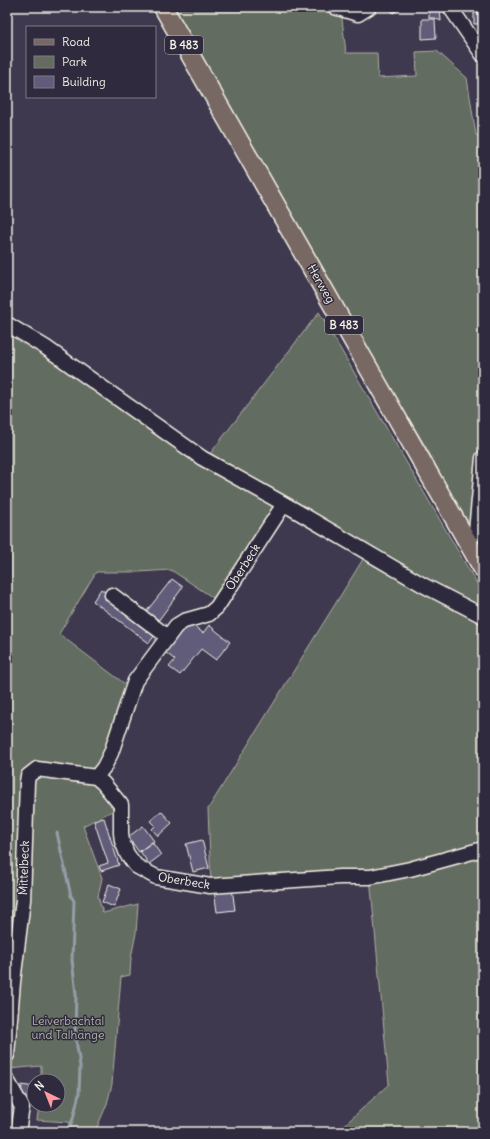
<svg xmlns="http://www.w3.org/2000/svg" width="490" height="1139" font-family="Delius,sans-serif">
<rect width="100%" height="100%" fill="#3e394f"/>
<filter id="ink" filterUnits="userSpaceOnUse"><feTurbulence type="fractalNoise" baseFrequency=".025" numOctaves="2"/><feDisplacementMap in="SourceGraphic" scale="8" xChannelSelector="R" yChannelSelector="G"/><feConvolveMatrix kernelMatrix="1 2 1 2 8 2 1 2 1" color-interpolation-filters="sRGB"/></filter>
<g filter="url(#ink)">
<path fill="#646c60" stroke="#acaea4" d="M 173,7 L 333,7 L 341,10 L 346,53 L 377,53 L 378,78 L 417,76 L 416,52 L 437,51 L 467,78 L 476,135 L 483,136 L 483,447 L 477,476 L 470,530 L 427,449 L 306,247 Z
M 319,312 L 483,594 L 483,611 L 206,459 Z
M 7,327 L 279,507 L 218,601 L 171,570 L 138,572 L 96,572 L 59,634 L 129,687 L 98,781 L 118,808 L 83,826 L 102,878 L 98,897 L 103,913 L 138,904 L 136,933 L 131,958 L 130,975 L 121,977 L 112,1084 L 107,1104 L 95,1132 L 67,1132 L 69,1122 L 37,1120 L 39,1105 L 58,1105 L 58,1081 L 41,1081 L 41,1066 L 9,1069 L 9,1066 L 7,1066 L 28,889 L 31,874 L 27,828 L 7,1028 Z
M 365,556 L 483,620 L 483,847 L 410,868 L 211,884 L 208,809 Z
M 483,850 L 483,1132 L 337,1132 L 389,1084 L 370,877 Z"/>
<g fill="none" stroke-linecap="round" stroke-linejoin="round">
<path stroke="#939fa9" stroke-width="3" d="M 57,833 L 71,896 L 74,901 L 72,960 L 76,994 L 75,1033 L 80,1066 L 79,1094 L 73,1119 L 67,1132"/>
</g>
<path fill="#605c7a" stroke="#f4f1e8" d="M 389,7 L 403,7 L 393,13 Z
M 478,7 L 483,7 L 483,24 L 479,24 Z
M 440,9 L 441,21 L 434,18 L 429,18 L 429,10 Z
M 474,13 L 478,13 L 479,24 L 474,24 Z
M 422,19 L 435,19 L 436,38 L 422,39 Z
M 172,579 L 183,587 L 158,621 L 146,612 Z
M 101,589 L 158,631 L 149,643 L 93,601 Z
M 189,622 L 203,633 L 209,625 L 230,642 L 216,660 L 201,649 L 180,675 L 169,667 L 175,660 L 165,652 Z
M 161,811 L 172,823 L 158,836 L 152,829 L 155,826 L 150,821 Z
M 104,818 L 119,865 L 101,871 L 99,866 L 108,863 L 94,821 Z
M 143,826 L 154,841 L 139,852 L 128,837 Z
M 202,840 L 209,868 L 193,872 L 186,844 Z
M 152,842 L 161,855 L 149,864 L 140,851 Z
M 109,884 L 121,889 L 114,907 L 102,902 Z
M 232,888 L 235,910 L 217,912 L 214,890 Z
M 22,1085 L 34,1087 L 34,1099 L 21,1097 Z
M 7,1103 L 19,1104 L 17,1127 L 10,1126 L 10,1132 L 7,1132 Z"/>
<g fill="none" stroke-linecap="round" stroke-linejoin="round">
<g stroke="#f4f1e8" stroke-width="17">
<path id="minor" d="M 335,7 L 358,14 L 369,7
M 450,7 L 483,55
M 7,324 L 45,347 L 202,458 L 293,509 L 423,585 L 483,616
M 284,504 L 217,607 L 209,614 L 184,621 L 176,626 L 135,681 L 111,753 L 104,767 L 96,777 L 103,783 L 121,805 L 121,833 L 122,841 L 127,854 L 136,866 L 156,877 L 210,886 L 340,877 L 370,877 L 410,869 L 483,849
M 468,543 L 476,531 L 483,458
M 112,595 L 168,637
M 7,1055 L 13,982 L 23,900 L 27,782 L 28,776 L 37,769 L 96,777
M 7,1080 L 22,1107 L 18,1132"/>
</g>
<g stroke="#f4f1e8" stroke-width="21">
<path id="major" d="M 163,7 L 483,569"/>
</g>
<path stroke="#f4f1e8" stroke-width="2" stroke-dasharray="3 3" stroke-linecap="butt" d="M 479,581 L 483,589"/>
<use href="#minor" stroke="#2f2a3d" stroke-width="14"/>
<use href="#major" stroke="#776864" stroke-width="18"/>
</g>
</g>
<g text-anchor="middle" stroke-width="3" stroke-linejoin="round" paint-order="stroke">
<g fill="#2f2a3d" stroke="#b9b5b5" stroke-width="1">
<rect x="165" y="36" width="38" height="18" rx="3"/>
<rect x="325" y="316" width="38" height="18" rx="3"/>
</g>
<g font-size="11" font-weight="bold" fill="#f4f1e8">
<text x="184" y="49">B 483</text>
<text x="344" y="329">B 483</text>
</g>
<g font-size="12" fill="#f4f1e8" stroke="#2f2a3d">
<text transform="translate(321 284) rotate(60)" y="4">Herweg</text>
<text transform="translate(243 567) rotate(-57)" y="4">Oberbeck</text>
<text transform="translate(24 868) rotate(-88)" y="4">Mittelbeck</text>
<text transform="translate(184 881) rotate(9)" y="4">Oberbeck</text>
</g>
<g font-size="12" fill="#b3b5ab" stroke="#2f2a3d">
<text x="68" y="1025">Leiverbachtal<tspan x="68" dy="14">und Talhänge</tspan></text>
</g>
</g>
<rect width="490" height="1139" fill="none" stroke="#2f2a3d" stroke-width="24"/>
<rect x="12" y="12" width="466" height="1115" fill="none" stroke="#f4f1e8" stroke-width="1.5" filter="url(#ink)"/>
<rect x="26" y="26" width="130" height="72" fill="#2f2a3d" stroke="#7e7a81"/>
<rect x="34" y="39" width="20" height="6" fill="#776864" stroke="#7e7a81"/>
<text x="62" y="46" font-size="12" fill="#f4f1e8">Road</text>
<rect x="34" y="56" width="20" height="12" fill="#646c60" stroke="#7e7a81"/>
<text x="62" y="66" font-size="12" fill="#f4f1e8">Park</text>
<rect x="34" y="76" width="20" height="12" fill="#605c7a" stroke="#7e7a81"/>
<text x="62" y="86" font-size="12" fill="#f4f1e8">Building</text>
<g transform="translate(46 1093) rotate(317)"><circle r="19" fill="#2f2a3d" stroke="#7e7a81"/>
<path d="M0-3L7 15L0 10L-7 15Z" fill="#ff9aa2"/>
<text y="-6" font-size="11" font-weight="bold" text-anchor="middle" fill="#f4f1e8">N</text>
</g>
</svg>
